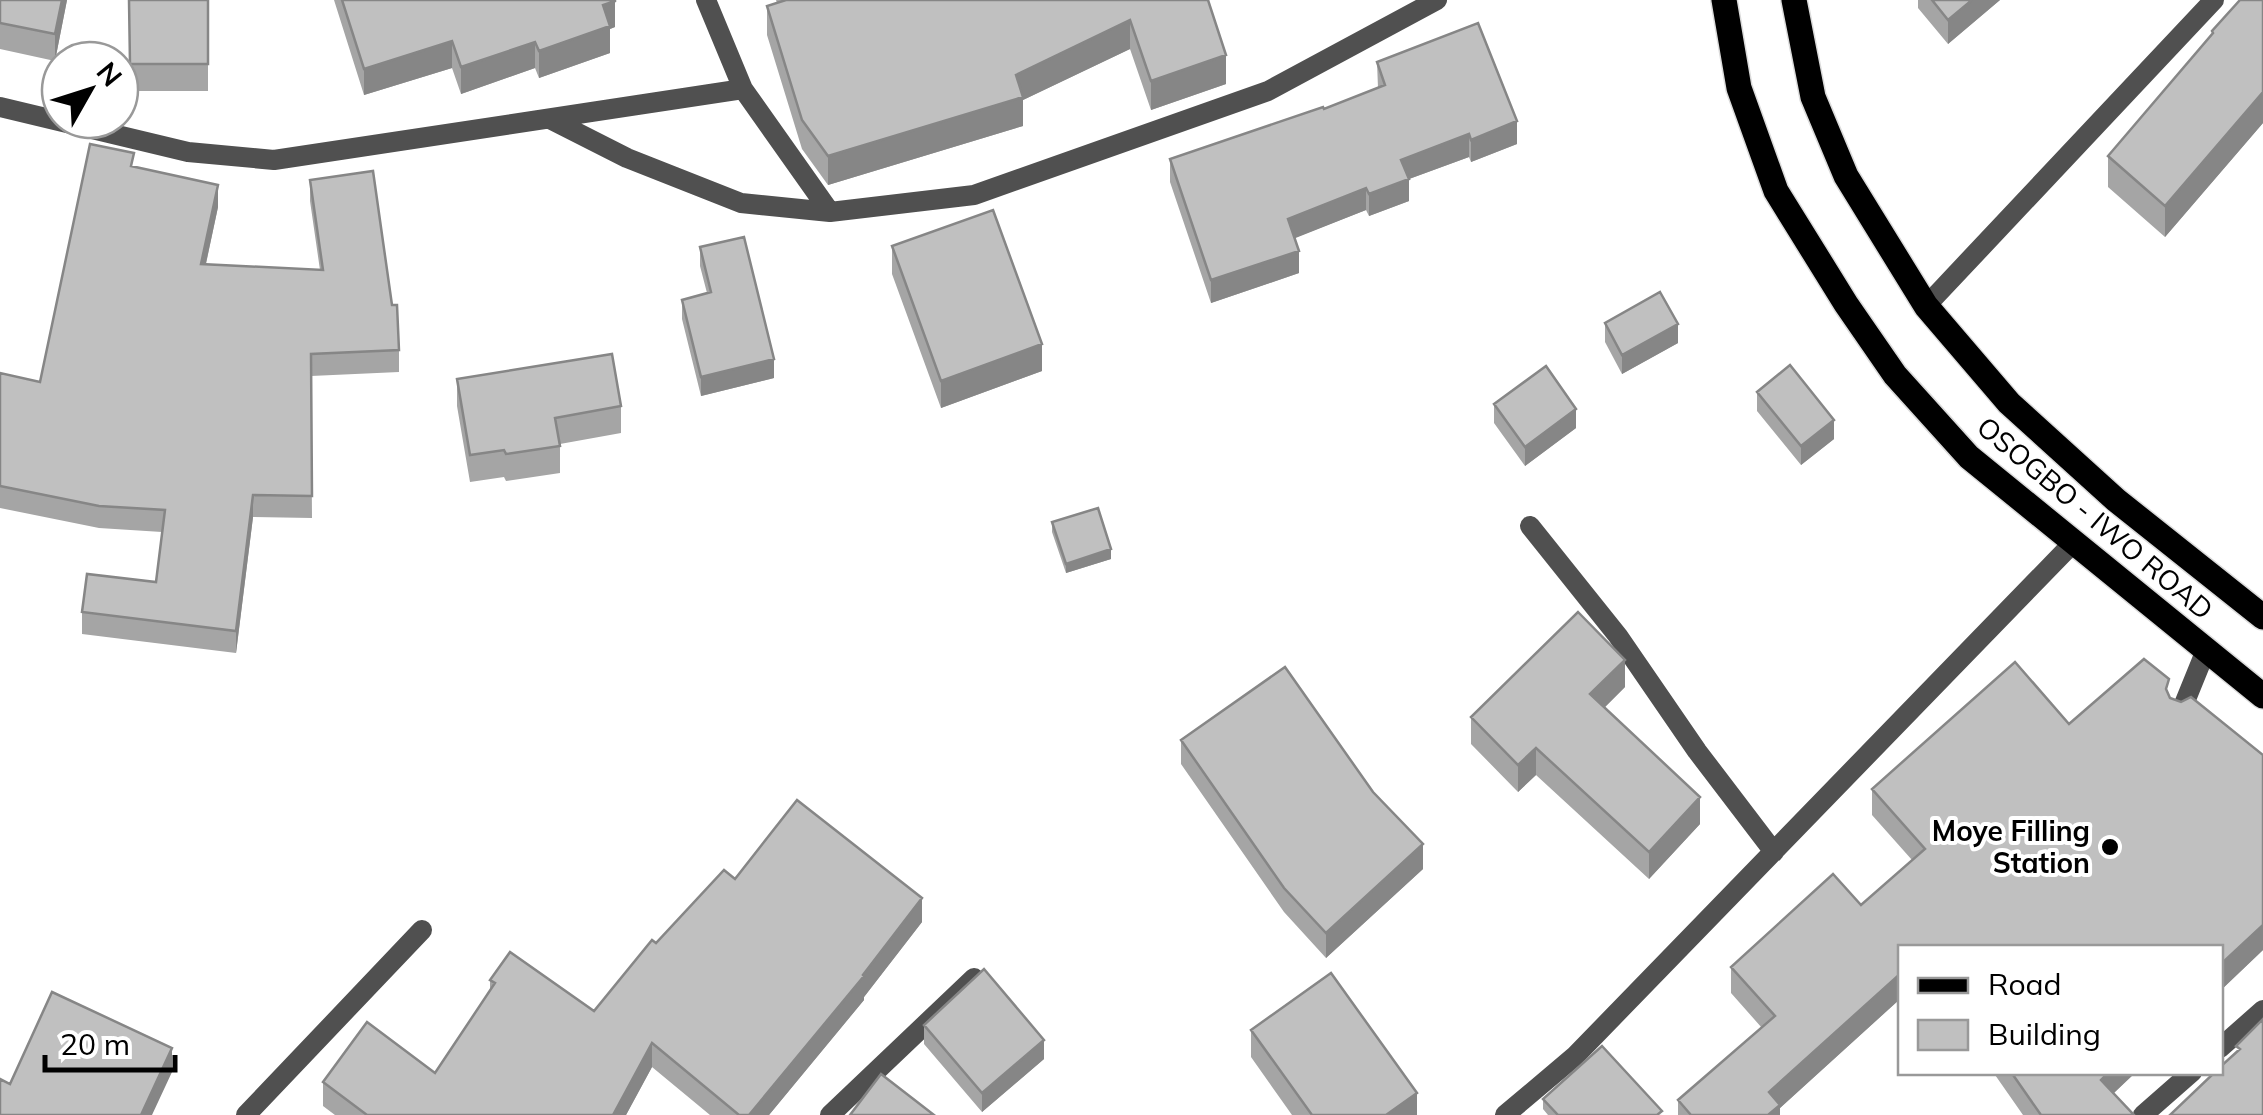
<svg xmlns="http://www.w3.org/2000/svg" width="2263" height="1115" font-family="Mulish,sans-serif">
<rect width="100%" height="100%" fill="#fff"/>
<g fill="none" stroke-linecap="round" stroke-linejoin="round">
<g stroke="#dbdbdb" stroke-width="28">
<path id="primary" d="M 1724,0 L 1739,88 L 1776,191 L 1846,304 L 1895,375 L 1969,457 L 2263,696
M 1794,0 L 1813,97 L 1846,176 L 1926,306 L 2009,403 L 2116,500 L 2263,617"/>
</g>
<path stroke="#505050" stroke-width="20" d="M 2180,714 L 2206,650"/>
<path stroke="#505050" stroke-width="20" d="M 706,0 L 743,89 L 830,212
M 0,107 L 188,152 L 274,160 L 743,89
M 552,120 L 627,158 L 741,203 L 830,212 L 974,195 L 1268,91 L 1437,0
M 1926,306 L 2214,0
M 1530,526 L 1618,636 L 1697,751 L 1774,852
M 2220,1048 L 2263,1010
M 246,1115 L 422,930
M 830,1115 L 974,978
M 1505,1115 L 1575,1056 L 2073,543
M 2143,1115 L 2192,1072"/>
<use href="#primary" stroke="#000" stroke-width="25"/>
</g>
<path fill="#a5a5a5" d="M 0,0 L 67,0 L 55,61 L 0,49 Z
M 129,0 L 208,0 L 208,91 L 130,91 Z
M 334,0 L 615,0 L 615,27 L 610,29 L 610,53 L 539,78 L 535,68 L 461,94 L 452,68 L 364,95 Z
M 776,0 L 1208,0 L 1226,84 L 1151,110 L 1130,49 L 1023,100 L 1023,126 L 828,185 L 802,149 L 767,35 L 767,6 L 777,3 Z
M 1918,0 L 2000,0 L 1948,44 L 1918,8 Z
M 2263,0 L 2263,123 L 2165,237 L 2108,187 L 2108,156 L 2212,35 L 2212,31 Z
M 1377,62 L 1517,144 L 1471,162 L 1469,157 L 1409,179 L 1409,201 L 1369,216 L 1366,210 L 1294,238 L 1299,273 L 1211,303 L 1170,182 L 1170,159 L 1324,109 L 1378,88 Z
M 134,167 L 218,207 L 206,264 L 320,270 L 310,201 L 310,180 L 392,305 L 399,350 L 399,372 L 311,376 L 312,518 L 253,517 L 236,653 L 82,634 L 82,612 L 156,582 L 162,532 L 99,528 L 0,508 L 0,373 L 40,382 Z
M 892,246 L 1042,371 L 941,408 L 892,274 Z
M 700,247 L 774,378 L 701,396 L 682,319 L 682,300 L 707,293 L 700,266 Z
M 1605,323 L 1678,343 L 1622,374 L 1605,342 Z
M 457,379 L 621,406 L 621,433 L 560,444 L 560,473 L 506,481 L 504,477 L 470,482 L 457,406 Z
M 1757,392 L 1834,439 L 1801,465 L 1757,411 Z
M 1494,404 L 1576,428 L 1525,466 L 1494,423 Z
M 1052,522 L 1111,559 L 1066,573 L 1052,532 Z
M 1625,687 L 1604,708 L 1700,824 L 1649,879 L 1536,775 L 1518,792 L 1471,744 L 1471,717 Z
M 2169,695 L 2263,950 L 2220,991 L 2220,948 L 1900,948 L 1900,999 L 1780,1108 L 1780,1115 L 1678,1115 L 1678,1100 L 1762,1028 L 1731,993 L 1731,967 L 1861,905 L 1912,860 L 1872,815 L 1872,789 L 2069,724 Z
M 1181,740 L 1423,869 L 1326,958 L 1284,912 L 1181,764 Z
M 735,879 L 922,922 L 864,997 L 864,1000 L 769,1115 L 710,1115 L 652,1067 L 626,1115 L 335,1115 L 323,1106 L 323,1082 L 435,1073 L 490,990 L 490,980 L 594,1011 L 656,943 Z
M 924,1025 L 1044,1059 L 982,1112 L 924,1044 Z
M 1251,1030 L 1417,1115 L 1292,1115 L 1251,1057 Z
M 1993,1072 L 2136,1072 L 2114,1093 L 2134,1115 L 2023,1115 Z
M 1543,1099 L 1662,1115 L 1548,1115 L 1543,1109 Z"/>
<path fill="#868686" d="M 62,0 L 67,0 L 55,61 L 55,34 Z
M 1972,0 L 2000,0 L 1948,44 L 1948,20 Z
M 615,1 L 615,27 L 610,29 L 610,53 L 539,78 L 539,51 L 603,5 Z
M 1130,20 L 1130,49 L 1023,100 L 1023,126 L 828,185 L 828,156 L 1016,75 Z
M 452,41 L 452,68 L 364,95 L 364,69 Z
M 535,42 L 535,68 L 461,94 L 461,67 Z
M 1226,55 L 1226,84 L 1151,110 L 1151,81 Z
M 2263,92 L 2263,123 L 2165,237 L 2165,206 Z
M 1517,121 L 1517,144 L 1471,162 L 1471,140 Z
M 1469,134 L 1469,157 L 1409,179 L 1409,201 L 1369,216 L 1369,194 L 1401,160 Z
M 218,185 L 218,207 L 201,286 L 201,264 Z
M 1366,188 L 1366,210 L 1288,241 L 1288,219 Z
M 1299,251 L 1299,273 L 1211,303 L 1211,280 Z
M 1678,324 L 1678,343 L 1622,374 L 1622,355 Z
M 1042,344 L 1042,371 L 941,408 L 941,381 Z
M 774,359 L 774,378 L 701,396 L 701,377 Z
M 1576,409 L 1576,428 L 1525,466 L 1525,447 Z
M 1834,420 L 1834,439 L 1801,465 L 1801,446 Z
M 253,495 L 253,517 L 236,653 L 236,631 Z
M 1111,549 L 1111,559 L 1066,573 L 1066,564 Z
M 1625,660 L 1625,687 L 1590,722 L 1590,694 Z
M 1536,748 L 1536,775 L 1518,792 L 1518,765 Z
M 1700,797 L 1700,824 L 1649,879 L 1649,852 Z
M 1423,844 L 1423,869 L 1326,958 L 1326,933 Z
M 922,898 L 922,922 L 864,997 L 864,1000 L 769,1115 L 749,1115 L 863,975 Z
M 2263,925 L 2263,950 L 2220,991 L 2220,965 Z
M 1900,974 L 1900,999 L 1780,1108 L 1780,1115 L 1768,1115 L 1769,1092 Z
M 1044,1040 L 1044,1059 L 982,1112 L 982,1093 Z
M 652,1043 L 652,1067 L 626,1115 L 613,1115 Z
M 172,1048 L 172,1072 L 152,1115 L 141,1115 Z
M 2109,1072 L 2136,1072 L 2101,1105 L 2101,1080 Z
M 1417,1093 L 1417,1115 L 1386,1115 Z"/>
<path fill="#c0c0c0" stroke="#868686" stroke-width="2.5" d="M 0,0 L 62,0 L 55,34 L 0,23 Z
M 129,0 L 208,0 L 208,64 L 130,64 Z
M 342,0 L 615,0 L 615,1 L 603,5 L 610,26 L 539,51 L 535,42 L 461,67 L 452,41 L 364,69 Z
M 786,0 L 1208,0 L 1226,55 L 1151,81 L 1130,20 L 1016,75 L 1023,97 L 828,156 L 802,120 L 767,6 Z
M 1932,0 L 1972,0 L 1948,20 Z
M 2240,0 L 2263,0 L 2263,92 L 2165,206 L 2108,156 L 2213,33 L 2212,31 Z
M 1478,23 L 1517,121 L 1471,140 L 1469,134 L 1401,160 L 1409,179 L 1369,194 L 1366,188 L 1288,219 L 1299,251 L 1211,280 L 1170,159 L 1323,107 L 1324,109 L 1385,85 L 1377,62 Z
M 90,144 L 134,153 L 131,166 L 218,185 L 201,264 L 323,270 L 310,180 L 373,171 L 392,305 L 397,305 L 399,350 L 311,354 L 312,496 L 253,495 L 236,631 L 82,612 L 87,574 L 156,582 L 165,510 L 99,506 L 0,486 L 0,373 L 40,382 Z
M 993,210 L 1042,344 L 941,381 L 892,246 Z
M 744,237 L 774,359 L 701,377 L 682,300 L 711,292 L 700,247 Z
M 1660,292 L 1678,324 L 1622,355 L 1605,323 Z
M 612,354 L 621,406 L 555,418 L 560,446 L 506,454 L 504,450 L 470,455 L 457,379 Z
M 1790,365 L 1834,420 L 1801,446 L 1757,392 Z
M 1546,366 L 1576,409 L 1525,447 L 1494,404 Z
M 1098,508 L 1111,549 L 1066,564 L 1052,522 Z
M 1578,612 L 1625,660 L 1590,694 L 1700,797 L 1649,852 L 1536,748 L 1518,765 L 1471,717 Z
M 2144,659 L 2169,679 L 2166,689 L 2170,698 L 2181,702 L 2191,697 L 2263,755 L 2263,925 L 2220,965 L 2220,948 L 1900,948 L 1900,974 L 1769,1092 L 1780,1105 L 1768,1115 L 1691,1115 L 1678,1100 L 1775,1016 L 1731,967 L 1833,874 L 1861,905 L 1925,849 L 1872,789 L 2015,662 L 2069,724 Z
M 1285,667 L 1373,792 L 1423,844 L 1326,933 L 1284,888 L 1181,740 Z
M 797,800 L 922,898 L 863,975 L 864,976 L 749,1115 L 739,1115 L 652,1043 L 613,1115 L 367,1115 L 323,1082 L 367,1022 L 435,1073 L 495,983 L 490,980 L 510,952 L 594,1011 L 652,940 L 656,943 L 724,870 L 735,879 Z
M 984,969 L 1044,1040 L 982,1093 L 924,1025 Z
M 1331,973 L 1417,1093 L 1386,1115 L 1312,1115 L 1251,1030 Z
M 52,992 L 172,1048 L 141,1115 L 0,1115 L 0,1079 L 10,1084 Z
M 2263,1019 L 2263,1115 L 2170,1115 L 2215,1072 L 2220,1072 L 2220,1067 L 2240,1049 L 2236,1046 Z
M 1602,1046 L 1662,1111 L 1657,1115 L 1558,1115 L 1543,1099 Z
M 2011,1072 L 2109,1072 L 2101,1080 L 2134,1115 L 2041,1115 Z
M 881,1074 L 934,1115 L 850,1115 Z"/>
<circle fill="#000" stroke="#fff" stroke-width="4" cx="2110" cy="847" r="10"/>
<g text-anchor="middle" stroke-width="8" stroke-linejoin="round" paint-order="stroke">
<g font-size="28" fill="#000" stroke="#fff">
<text transform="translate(2095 518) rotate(40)" y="10">OSOGBO - IWO ROAD</text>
</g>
<g font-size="28" font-weight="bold" fill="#000" stroke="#fff" text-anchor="end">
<text x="2090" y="841">Moye Filling<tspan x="2090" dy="32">Station</tspan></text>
</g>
</g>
<rect x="1898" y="945" width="325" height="130" fill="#ffffff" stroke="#999999" stroke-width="2.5"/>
<rect x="1918" y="978" width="50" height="15" fill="#000000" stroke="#999999" stroke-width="2.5"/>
<text x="1988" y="995" font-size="30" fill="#000000">Road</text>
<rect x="1918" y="1020" width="50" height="30" fill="#c0c0c0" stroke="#999999" stroke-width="2.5"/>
<text x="1988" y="1045" font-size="30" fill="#000000">Building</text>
<g transform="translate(90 90) rotate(51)"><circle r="48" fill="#ffffff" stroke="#999999" stroke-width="2.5"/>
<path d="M0-8L18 38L0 25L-18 38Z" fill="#000000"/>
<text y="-15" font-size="28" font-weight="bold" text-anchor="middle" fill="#000000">N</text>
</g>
<path d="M45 1055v15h130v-15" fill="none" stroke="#000000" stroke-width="5"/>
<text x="60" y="1055" font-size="30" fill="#000000" stroke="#ffffff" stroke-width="8" paint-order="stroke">20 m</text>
</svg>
